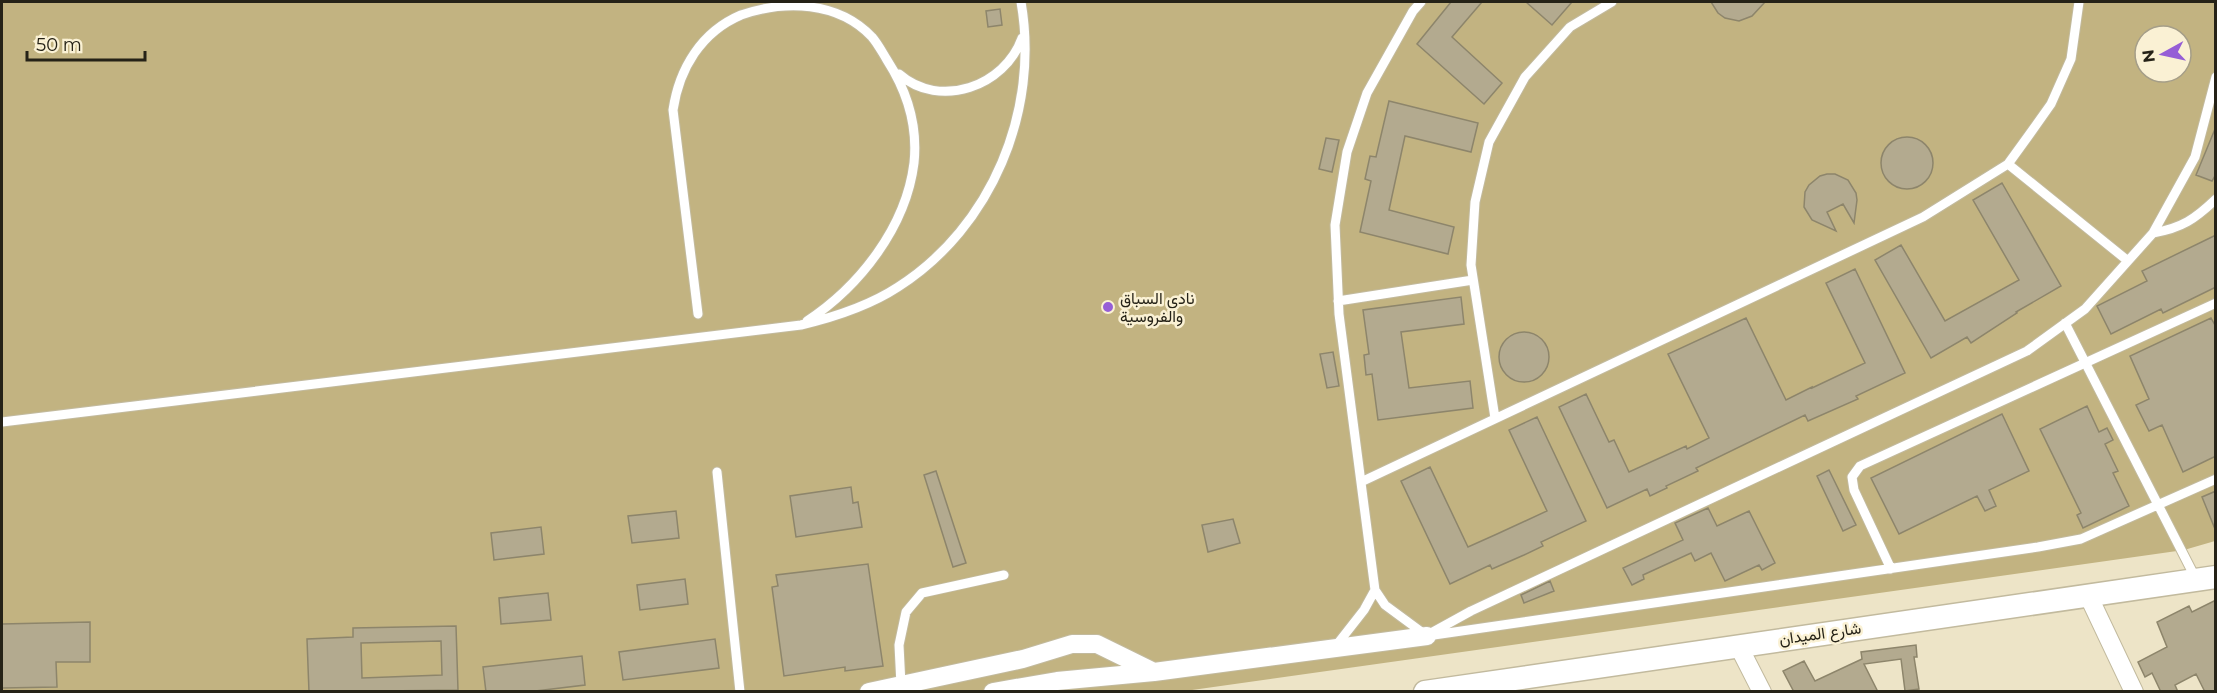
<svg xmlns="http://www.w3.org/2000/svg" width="2217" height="693" font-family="Montserrat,Vazirmatn,sans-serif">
<rect width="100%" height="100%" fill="#ede4c7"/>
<path fill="#c2b381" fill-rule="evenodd" d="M 2,2 L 2215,2 L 2215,541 L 2184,550 L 1178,692 L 2,691 ZM 2145,36 L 2181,36 L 2181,72 L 2145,72 Z"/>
<path fill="#b3aa8f" stroke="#8d856b" stroke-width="1.5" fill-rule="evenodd" d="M 1451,2 L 1482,2 L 1452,37 L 1502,83 L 1484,104 L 1417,44 Z
M 1526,2 L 1572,2 L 1552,25 Z
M 1711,2 L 1765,2 L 1752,16 L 1739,21 L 1725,18 L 1718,13 Z
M 1000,9 L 1002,25 L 988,27 L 986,11 Z
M 1389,101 L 1478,123 L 1471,152 L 1405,136 L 1389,210 L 1454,227 L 1448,254 L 1360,232 L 1371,181 L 1365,179 L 1370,156 L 1376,157 Z
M 2215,129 L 2216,174 L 2212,181 L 2196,175 Z
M1881 163a26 26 0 1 1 52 0a26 26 0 1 1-52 0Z
M 1326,138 L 1339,140 L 1332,172 L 1319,169 Z
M 1827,174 L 1835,174 L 1848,180 L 1856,193 L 1857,200 L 1854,223 L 1843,204 L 1827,212 L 1836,231 L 1812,220 L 1804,207 L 1805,192 L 1809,185 L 1820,176 Z
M 2002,183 L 2061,286 L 2016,312 L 2017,313 L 1971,343 L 1967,337 L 1931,358 L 1875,260 L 1901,245 L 1945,321 L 2019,280 L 1973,200 Z
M 2216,235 L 2216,287 L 2163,313 L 2161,309 L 2111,334 L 2097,306 L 2147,281 L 2142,271 Z
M 1855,269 L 1905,373 L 1856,396 L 1858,399 L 1808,421 L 1805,415 L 1696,468 L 1698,471 L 1666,486 L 1667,488 L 1650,496 L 1647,489 L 1607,508 L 1559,407 L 1586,394 L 1609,442 L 1614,440 L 1629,472 L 1686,446 L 1687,449 L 1709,438 L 1668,354 L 1746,318 L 1786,400 L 1812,387 L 1812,388 L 1865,363 L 1826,283 Z
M 1461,297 L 1464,324 L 1401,332 L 1409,388 L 1470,381 L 1473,408 L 1378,420 L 1372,374 L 1366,375 L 1364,355 L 1369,354 L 1363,310 Z
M 2211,318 L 2216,327 L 2216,456 L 2183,472 L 2162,425 L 2149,431 L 2136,405 L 2149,399 L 2130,356 Z
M1499 357a25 25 0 1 1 50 0a25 25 0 1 1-50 0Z
M 1333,352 L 1339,386 L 1327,388 L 1320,354 Z
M 2087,406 L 2099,432 L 2107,428 L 2113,440 L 2105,444 L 2118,471 L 2113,473 L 2129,506 L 2083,528 L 2077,515 L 2081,513 L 2040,429 Z
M 2002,414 L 2029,471 L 1989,490 L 1996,506 L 1985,511 L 1977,496 L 1899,534 L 1871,478 Z
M 1537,417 L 1586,521 L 1541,542 L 1543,546 L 1524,555 L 1492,569 L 1490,565 L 1450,584 L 1401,481 L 1430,467 L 1468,547 L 1497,534 L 1547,511 L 1509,430 Z
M 1829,470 L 1856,525 L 1843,531 L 1817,476 Z
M 936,471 L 966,563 L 953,567 L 924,475 Z
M 851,487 L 853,503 L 858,502 L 862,527 L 796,537 L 790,496 Z
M 2216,491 L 2216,529 L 2215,529 L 2202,497 Z
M 1708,508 L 1717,526 L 1749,511 L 1775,563 L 1762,570 L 1759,565 L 1725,581 L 1711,553 L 1695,561 L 1691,553 L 1643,575 L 1644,579 L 1632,585 L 1623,568 L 1683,540 L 1675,523 Z
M 676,511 L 679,538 L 632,543 L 628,516 Z
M 1233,519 L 1240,543 L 1208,552 L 1202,525 Z
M 541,527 L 544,554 L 494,560 L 491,533 Z
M 868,564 L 883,666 L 845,671 L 845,667 L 784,676 L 772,587 L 778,586 L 776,575 Z
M 685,579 L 688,604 L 640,610 L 637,585 Z
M 1550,581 L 1554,591 L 1524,603 L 1521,595 Z
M 548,593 L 551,620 L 501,624 L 499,598 Z
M 2216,600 L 2216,692 L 2205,692 L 2196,674 L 2175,685 L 2178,692 L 2161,692 L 2152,673 L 2145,677 L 2138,662 L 2167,647 L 2157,622 L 2189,606 L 2192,612 Z
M 90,622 L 90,662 L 56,662 L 57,687 L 2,688 L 2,624 Z
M 456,626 L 458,690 L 309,692 L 307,639 L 353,637 L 353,628 ZM 441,641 L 442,675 L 362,678 L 361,643 Z
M 715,639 L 719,668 L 623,680 L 619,652 Z
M 1916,645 L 1917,657 L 1914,657 L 1919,689 L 1905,691 L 1901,659 L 1864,664 L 1878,692 L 1794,692 L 1783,671 L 1804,661 L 1815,681 L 1862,659 L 1861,652 Z
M 582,656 L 585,685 L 527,692 L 486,692 L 483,667 Z"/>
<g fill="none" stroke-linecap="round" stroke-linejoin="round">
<g stroke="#c2ba9e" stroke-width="11">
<path id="service" d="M 1421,2 L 1413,11 L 1367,93 L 1347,152 L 1335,225 L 1339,314 L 1375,590 L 1385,605 L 1427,636 L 2038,547 L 2081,539 L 2216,479
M 899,74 C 940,110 1005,86 1022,38
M 2008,164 L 2128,261
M 2153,233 C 2182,228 2195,219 2216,199
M 1338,301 L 1473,280
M 698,314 L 673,110 C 679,69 701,32 741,15 C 785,0 838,1 872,37 C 878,44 882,52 887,60 C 907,91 918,125 914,163 C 906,227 860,286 807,321
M 2065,323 L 2196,579
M 1495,418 L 1471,265 L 1475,202 L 1489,142 L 1525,77 L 1570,27 L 1612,2
M 2,422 L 801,325 C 835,317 869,306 898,287 C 992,227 1040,110 1021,2
M 717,472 L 740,692
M 1361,482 L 1923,217 L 2008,164 L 2029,135 L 2051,104 L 2071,59 L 2079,2
M 1891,569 L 1854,490 L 1852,477 L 1860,466 L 2216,303
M 1431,633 L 1471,611 L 2027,351 L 2085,309 L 2153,233 L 2195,157 L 2216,77
M 1335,647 L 1364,610 L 1375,590
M 901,685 L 899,645 L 906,612 L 922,593 L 1004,575"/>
</g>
<g stroke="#c2ba9e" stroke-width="20">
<path id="minor" d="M 2088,595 L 2134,692
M 1738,645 L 1762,692
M 869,692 L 1023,659 L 1072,644 L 1097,644 L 1152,671
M 993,692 L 1057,681 L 1154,672 L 1427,636"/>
</g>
<g stroke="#c2ba9e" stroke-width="25">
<path id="tertiary" d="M 1425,692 L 2216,577"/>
</g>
<use href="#service" stroke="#fff" stroke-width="9"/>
<use href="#minor" stroke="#fff" stroke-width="18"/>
<use href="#tertiary" stroke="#fff" stroke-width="22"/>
</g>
<circle fill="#965ed6" stroke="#faf1d4" stroke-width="2" cx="1108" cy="307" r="6"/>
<g text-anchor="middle" stroke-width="5" stroke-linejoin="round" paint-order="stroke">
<g font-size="16" fill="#252217" stroke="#faf1d4" text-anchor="start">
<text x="1120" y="304">نادي السباق<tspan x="1120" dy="18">والفروسية</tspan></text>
</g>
<g font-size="16" fill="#252217" stroke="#faf1d4">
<text transform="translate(1820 633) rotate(-8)" y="6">شارع الميدان</text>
</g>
</g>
<rect width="2217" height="693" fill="none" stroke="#252217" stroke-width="6"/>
<g transform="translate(2163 54) rotate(262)"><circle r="28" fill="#faf1d4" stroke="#a59e88" stroke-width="1.5"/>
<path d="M0-4.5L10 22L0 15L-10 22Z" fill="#965ed6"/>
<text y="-9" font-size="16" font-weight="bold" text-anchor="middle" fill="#252217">N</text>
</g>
<path d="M27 51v9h118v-9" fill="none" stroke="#252217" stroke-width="3"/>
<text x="36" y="51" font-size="18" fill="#252217" stroke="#faf1d4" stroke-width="4.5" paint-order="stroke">50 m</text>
</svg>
